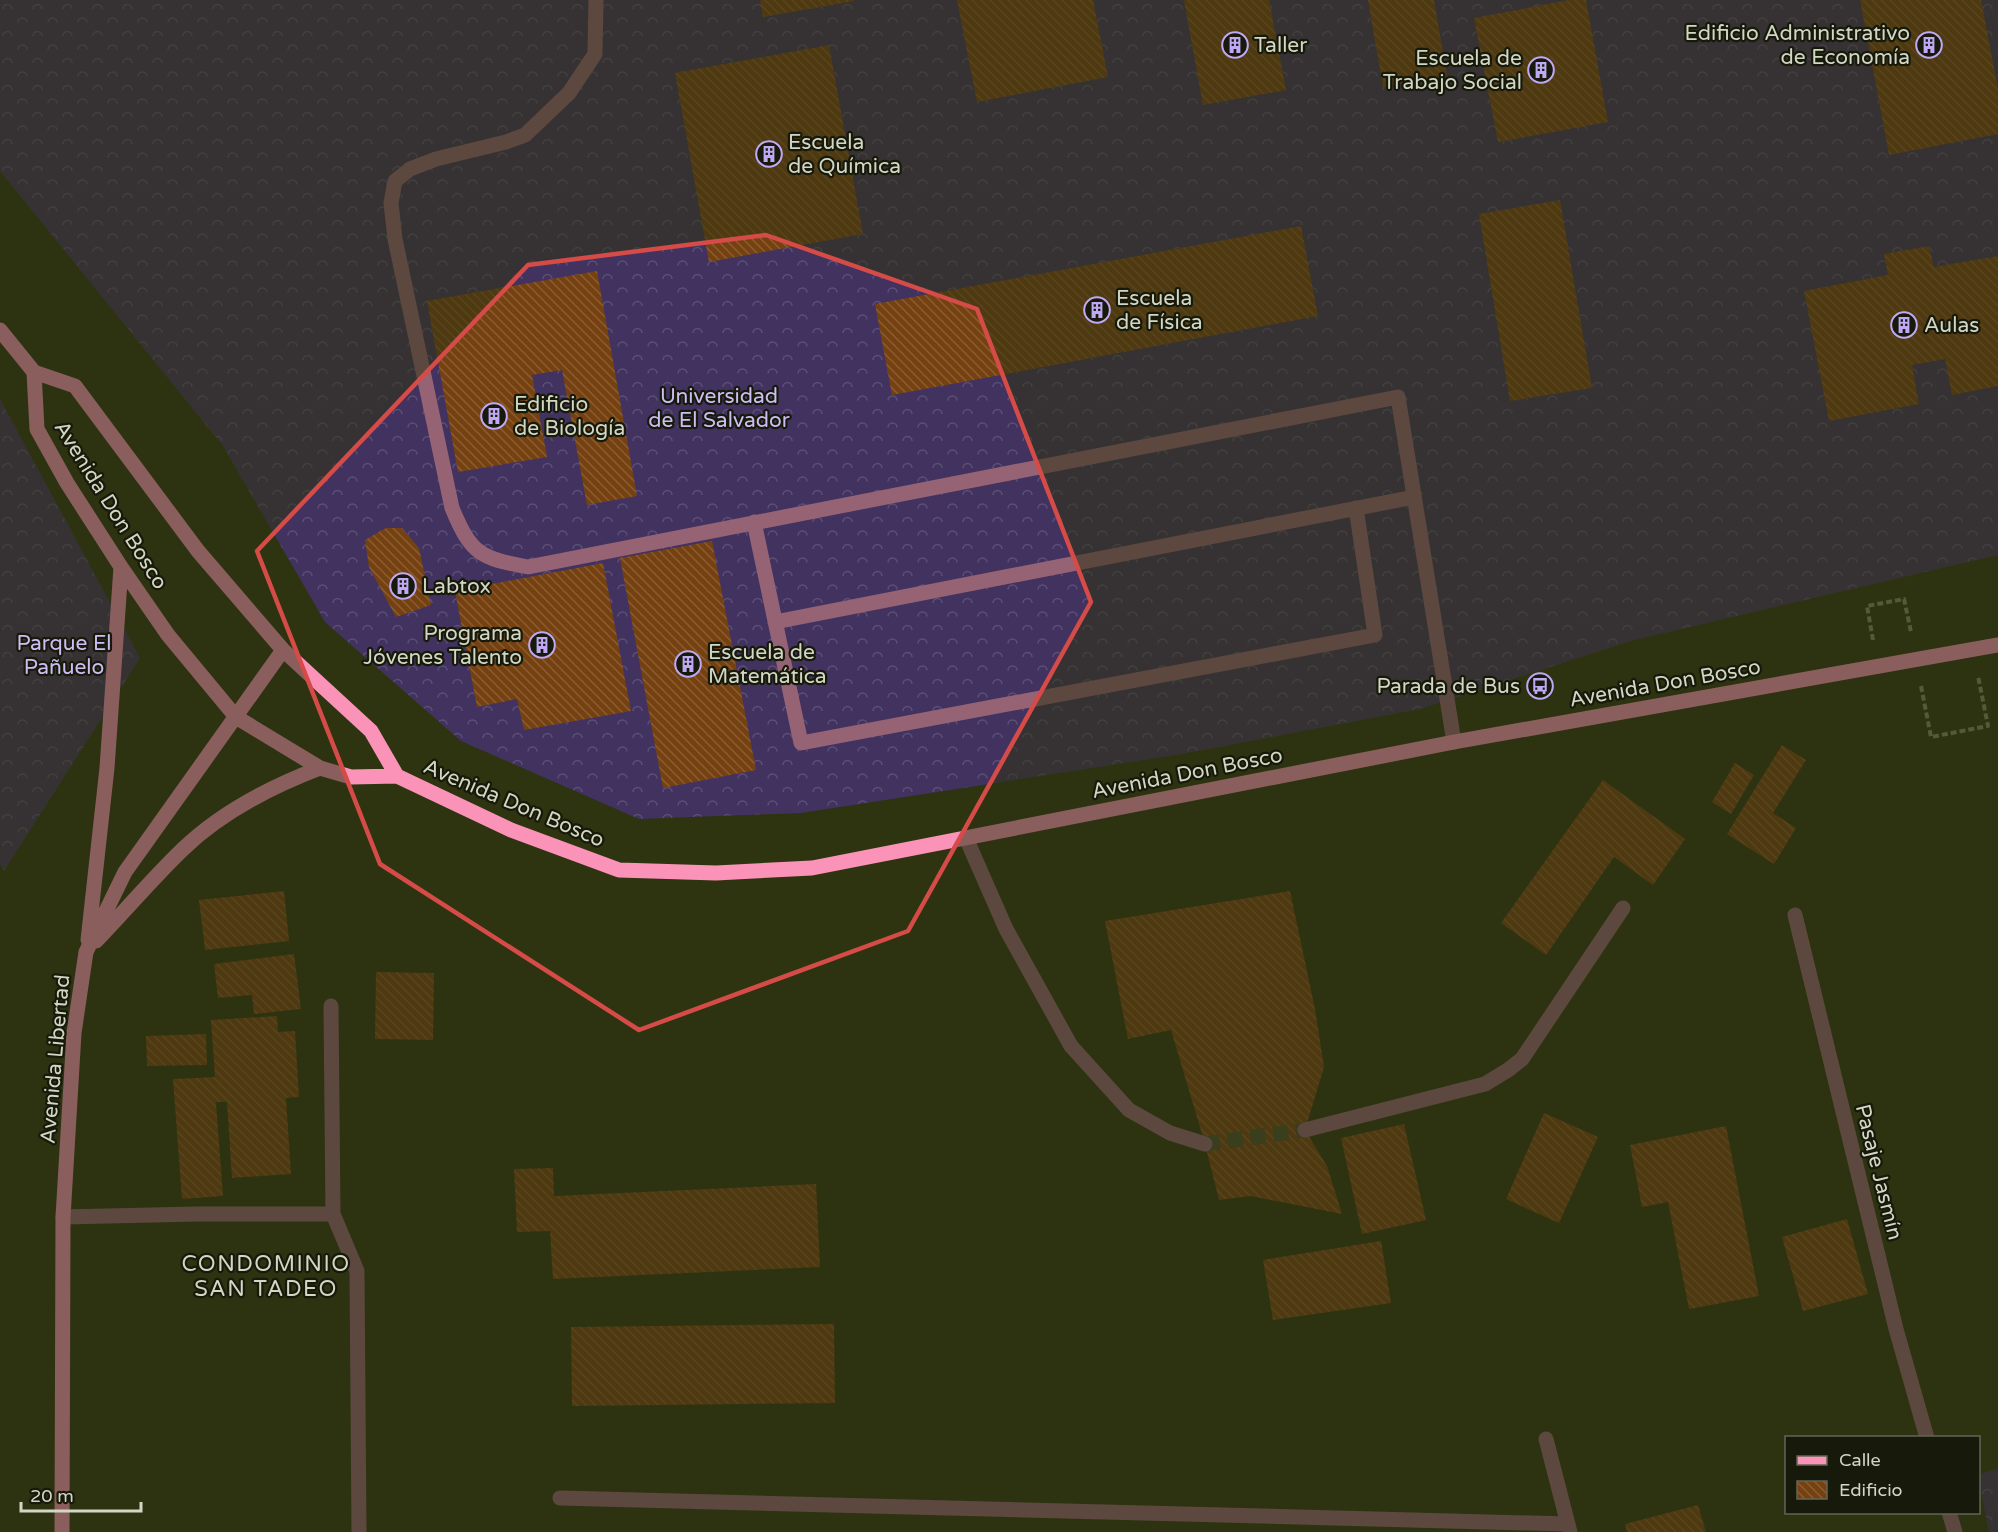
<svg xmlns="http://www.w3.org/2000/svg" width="1998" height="1532" font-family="'Varela Round',sans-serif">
<defs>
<pattern id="forest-crowns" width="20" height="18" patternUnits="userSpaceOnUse" patternTransform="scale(1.5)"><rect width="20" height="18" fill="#413260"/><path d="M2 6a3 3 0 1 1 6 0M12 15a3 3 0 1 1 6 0" fill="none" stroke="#5c4f75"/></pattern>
<pattern id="building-back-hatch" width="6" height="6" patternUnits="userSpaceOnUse" patternTransform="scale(1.5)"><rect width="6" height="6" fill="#764110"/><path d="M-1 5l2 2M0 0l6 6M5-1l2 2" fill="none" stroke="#895c31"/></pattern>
</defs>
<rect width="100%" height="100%" fill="#2e3310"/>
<path fill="url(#forest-crowns)" d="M 0,0 L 1998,0 L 1998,555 L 1634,640 L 1420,709 L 1176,755 L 801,813 L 639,819 L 461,741 L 325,622 L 223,446 L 0,171 Z
M 0,399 L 140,658 L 4,871 L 0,864 Z
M 1998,1469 L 1998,1532 L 1989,1532 L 1979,1482 L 1979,1474 Z"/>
<path fill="url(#building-back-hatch)" d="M 760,0 L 854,0 L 854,1 L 763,17 Z
M 957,0 L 1093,0 L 1108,77 L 977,102 Z
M 1184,0 L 1269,0 L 1286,90 L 1203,105 Z
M 1368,0 L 1434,0 L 1447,76 L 1383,87 Z
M 1569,0 L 1586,0 L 1608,122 L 1498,142 L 1474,18 Z
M 1860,0 L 1981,0 L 1998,89 L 1998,134 L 1889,155 Z
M 829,45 L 863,234 L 709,262 L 675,73 Z
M 1560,200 L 1592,388 L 1510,401 L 1479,214 Z
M 1301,226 L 1318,316 L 892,395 L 875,304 Z
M 1929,246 L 1934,267 L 1998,256 L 1998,386 L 1952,395 L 1945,359 L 1912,365 L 1919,404 L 1829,421 L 1804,291 L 1888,275 L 1884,254 Z
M 597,271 L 637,496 L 587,505 L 562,370 L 532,375 L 547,457 L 458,472 L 427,301 Z
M 386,528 L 402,528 L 419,548 L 431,605 L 396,617 L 369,567 L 365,540 Z
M 712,541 L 756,770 L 663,788 L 620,558 Z
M 603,563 L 631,711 L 524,730 L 517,699 L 477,707 L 455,591 Z
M 1782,745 L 1806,760 L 1773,813 L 1796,828 L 1774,864 L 1727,834 Z
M 1735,763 L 1754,775 L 1731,814 L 1712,802 Z
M 1603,780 L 1685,839 L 1653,885 L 1614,857 L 1546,955 L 1501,923 Z
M 284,891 L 289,941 L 205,950 L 199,900 Z
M 1290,891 L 1315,1009 L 1324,1067 L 1305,1130 L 1327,1166 L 1342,1214 L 1251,1196 L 1219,1200 L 1205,1144 L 1171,1030 L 1128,1039 L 1105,921 Z
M 294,954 L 301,1009 L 254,1014 L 252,995 L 218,998 L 214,964 Z
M 376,972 L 434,973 L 433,1040 L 375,1039 Z
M 277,1016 L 278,1032 L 295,1031 L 299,1097 L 286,1098 L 291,1174 L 232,1178 L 227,1102 L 216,1102 L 223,1196 L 182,1199 L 173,1079 L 215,1077 L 211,1020 Z
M 206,1034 L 207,1065 L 147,1066 L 146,1036 Z
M 1544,1113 L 1598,1137 L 1559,1223 L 1506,1199 Z
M 1404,1124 L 1426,1220 L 1362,1234 L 1341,1138 Z
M 1726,1126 L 1759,1296 L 1689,1309 L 1668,1202 L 1642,1207 L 1630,1145 Z
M 553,1168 L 554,1196 L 816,1184 L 820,1267 L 553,1279 L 550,1231 L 517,1232 L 514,1169 Z
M 1847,1219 L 1868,1294 L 1803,1311 L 1782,1237 Z
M 1381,1241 L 1391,1303 L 1273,1320 L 1263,1260 Z
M 834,1324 L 835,1403 L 572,1406 L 571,1327 Z
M 1698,1505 L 1706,1532 L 1627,1532 L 1625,1524 Z"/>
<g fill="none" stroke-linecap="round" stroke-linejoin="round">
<path stroke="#474c2b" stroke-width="15" stroke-dasharray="15 8" stroke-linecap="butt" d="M 1205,1144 L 1305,1130"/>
<path stroke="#82876b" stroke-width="4" stroke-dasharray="6 3" stroke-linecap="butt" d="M 1873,640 L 1867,606 L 1904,599 L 1911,632
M 1921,686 L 1931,737 L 1988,726 L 1978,676"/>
<path stroke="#966375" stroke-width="15" d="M 596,0 L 595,54 L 569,93 L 525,135 L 506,142 L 436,159 L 410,169 L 395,181 L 391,203 L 395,239 L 452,508 C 471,554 480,558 528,567 L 1398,397 L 1454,742
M 754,522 L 801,743 L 1375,635 L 1356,508
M 775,622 L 1414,497
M 966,838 L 1006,929 L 1071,1046 L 1129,1110 L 1170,1133 L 1205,1144
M 1795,915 L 1896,1329 L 1927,1438
M 331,1006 L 333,1214 L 357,1271 L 359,1532
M 1305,1130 L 1485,1084 L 1508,1070 L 1522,1059 L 1623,908
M 63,1217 L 197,1214 L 333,1214
M 1546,1439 L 1570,1532
M 560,1498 L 1568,1524
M 1949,1512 L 1955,1532"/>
<path stroke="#fb93b9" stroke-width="15" d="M 0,330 L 34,372
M 34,372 L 37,429 L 67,483 L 121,567 L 168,635 L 236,717 L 320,768 L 351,777 L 397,776 L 511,830 L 619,870 L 716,873 L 812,868 L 1454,742 L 1998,645
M 34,372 L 75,386 L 198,551 L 283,650 L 371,731 L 397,776
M 88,940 L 107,768 L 121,567
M 96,941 C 125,911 152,879 182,850 C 221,812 270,787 320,768
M 62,1532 L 63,1217 L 74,1033 L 86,952 L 125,872 L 283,650"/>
</g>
<path d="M0 0H1998V1532H0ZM 766,235 L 977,309 L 1091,602 L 908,931 L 639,1030 L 380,864 L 257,551 L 528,265 Z" fill="#2e3310" fill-opacity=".55" fill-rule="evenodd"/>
<path fill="none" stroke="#d54b47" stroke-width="4.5" stroke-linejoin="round" d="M 766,235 L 977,309 L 1091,602 L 908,931 L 639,1030 L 380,864 L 257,551 L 528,265 Z"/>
<defs>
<g id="building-ring" transform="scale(1.35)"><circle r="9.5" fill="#17190b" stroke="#bfa9f4" stroke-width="1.5"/><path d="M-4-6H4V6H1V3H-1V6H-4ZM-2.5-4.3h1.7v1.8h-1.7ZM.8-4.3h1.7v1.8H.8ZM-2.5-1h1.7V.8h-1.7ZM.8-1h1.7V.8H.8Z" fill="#bfa9f4"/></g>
<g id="bus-ring" transform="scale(1.35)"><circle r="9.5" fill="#17190b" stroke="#bfa9f4" stroke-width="1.5"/><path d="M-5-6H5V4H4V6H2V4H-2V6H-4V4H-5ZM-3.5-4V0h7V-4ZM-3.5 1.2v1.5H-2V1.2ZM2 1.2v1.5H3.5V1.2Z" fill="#bfa9f4"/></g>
</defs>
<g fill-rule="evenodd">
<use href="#building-ring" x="1235" y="45"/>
<use href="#building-ring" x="1929" y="45"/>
<use href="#building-ring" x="1541" y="70"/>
<use href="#building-ring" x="769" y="154"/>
<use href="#building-ring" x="1097" y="310"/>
<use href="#building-ring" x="1904" y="325"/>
<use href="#building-ring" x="494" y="416"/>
<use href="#building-ring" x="403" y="586"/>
<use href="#building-ring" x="542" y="645"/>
<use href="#building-ring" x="688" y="664"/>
<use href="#bus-ring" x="1540" y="686"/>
</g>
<g text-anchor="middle" stroke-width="4.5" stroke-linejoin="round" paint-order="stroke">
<g font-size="21" fill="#d2d7c3" stroke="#17190b" text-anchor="start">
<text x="1910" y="40" text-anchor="end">Edificio Administrativo<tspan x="1910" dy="24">de Economía</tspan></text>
<text x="1254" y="52">Taller</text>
<text x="1522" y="65" text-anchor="end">Escuela de<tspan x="1522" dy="24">Trabajo Social</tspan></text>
<text x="788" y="149">Escuela<tspan x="788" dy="24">de Química</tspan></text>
<text x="1116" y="305">Escuela<tspan x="1116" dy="24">de Física</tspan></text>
<text x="1924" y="332">Aulas</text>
<text x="514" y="411">Edificio<tspan x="514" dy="24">de Biología</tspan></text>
<text x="422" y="593">Labtox</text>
<text x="522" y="640" text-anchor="end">Programa<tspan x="522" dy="24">Jóvenes Talento</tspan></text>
<text x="708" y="659">Escuela de<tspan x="708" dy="24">Matemática</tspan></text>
<text x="1520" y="693" text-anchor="end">Parada de Bus</text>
</g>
<g font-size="21" fill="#ccbef3" stroke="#17190b">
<text x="719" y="403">Universidad<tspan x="719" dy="24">de El Salvador</tspan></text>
<text x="64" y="650">Parque El<tspan x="64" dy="24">Pañuelo</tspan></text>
</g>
<g font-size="21" fill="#d2d7c3" stroke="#17190b">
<text transform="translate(111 505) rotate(58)" y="7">Avenida Don Bosco</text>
<text transform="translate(1665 683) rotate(-10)" y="7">Avenida Don Bosco</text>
<text transform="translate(1187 773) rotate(-11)" y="7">Avenida Don Bosco</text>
<text transform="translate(514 803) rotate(23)" y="7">Avenida Don Bosco</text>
<text transform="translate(55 1059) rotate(-85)" y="7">Avenida Libertad</text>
<text transform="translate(1879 1172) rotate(76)" y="7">Pasaje Jasmín</text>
</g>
<g font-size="22" letter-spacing="1.5" fill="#d2d7c3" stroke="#17190b">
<text x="266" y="1271">CONDOMINIO<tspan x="266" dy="25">SAN TADEO</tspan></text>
</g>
</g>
<rect x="1785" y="1436" width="195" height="78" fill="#17190b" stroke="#626555" stroke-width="1.5"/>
<rect x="1797" y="1456" width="30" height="9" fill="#fb93b9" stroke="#626555" stroke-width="1.5"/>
<text x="1839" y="1466" font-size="18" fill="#d2d7c3">Calle</text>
<rect x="1797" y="1481" width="30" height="18" fill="url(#building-back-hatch)" stroke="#626555" stroke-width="1.5"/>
<text x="1839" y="1496" font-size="18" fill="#d2d7c3">Edificio</text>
<path d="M21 1502v9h120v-9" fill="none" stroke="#d2d7c3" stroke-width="3"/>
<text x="30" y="1502" font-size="18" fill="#d2d7c3" stroke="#17190b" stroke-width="4.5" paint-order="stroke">20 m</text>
</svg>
